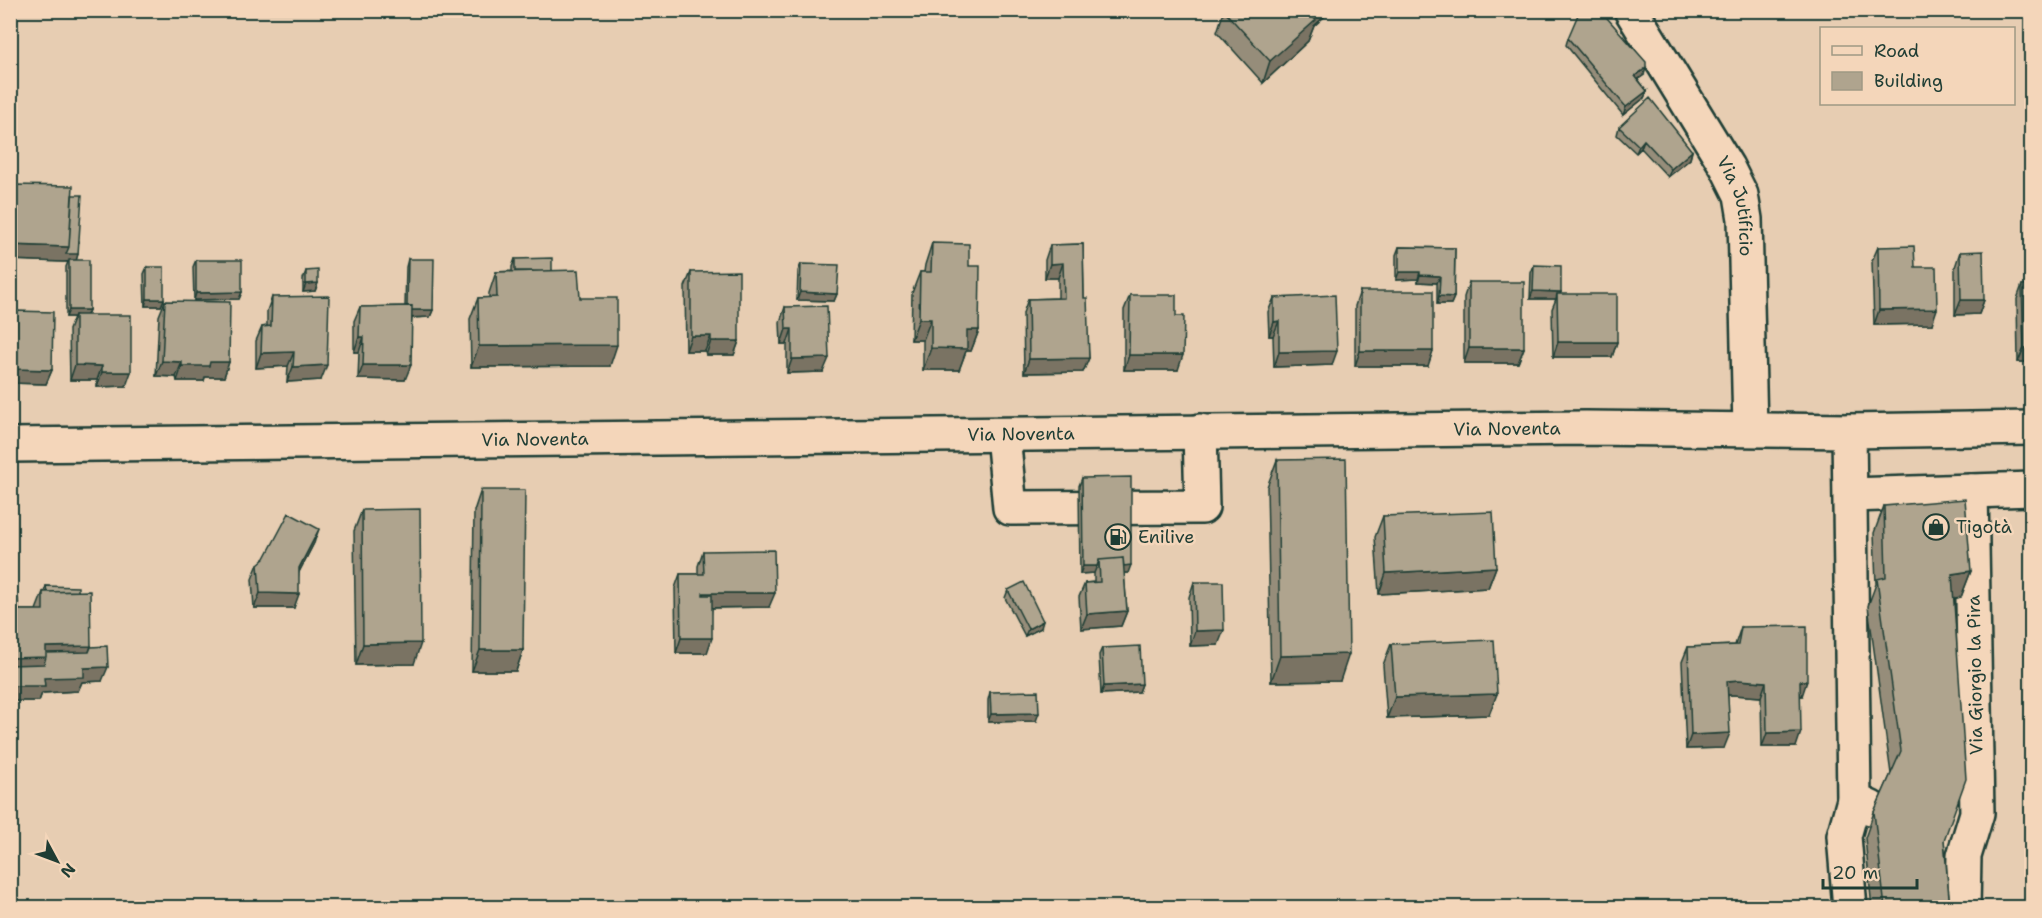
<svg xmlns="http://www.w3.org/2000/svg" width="2042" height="918" font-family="'Shantell Sans',sans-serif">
<rect width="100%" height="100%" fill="#e7cdb2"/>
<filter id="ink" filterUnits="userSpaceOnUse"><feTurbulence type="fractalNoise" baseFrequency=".0167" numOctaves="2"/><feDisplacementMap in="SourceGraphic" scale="12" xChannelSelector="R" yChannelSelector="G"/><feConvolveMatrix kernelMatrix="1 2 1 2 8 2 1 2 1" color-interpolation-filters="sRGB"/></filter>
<g filter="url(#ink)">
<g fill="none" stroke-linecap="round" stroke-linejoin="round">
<g stroke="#1f3d34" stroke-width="38">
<g id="minor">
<path id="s1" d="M 1631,10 L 1727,167 L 1741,195 L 1745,219 L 1750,429"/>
<path d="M 1849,431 L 1854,800 L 1871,808"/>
<path d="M 1003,435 L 1010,508 L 1202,507 L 1200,431"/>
<path d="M 1851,495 L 2032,489"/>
<path d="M 1850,908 L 1844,836 L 1854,800"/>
<path d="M 1963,908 L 1964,856 L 1977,813 L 1971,491"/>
</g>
</g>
<g stroke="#1f3d34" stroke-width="38">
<g id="major">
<path id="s2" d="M 10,445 L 1586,428 L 1849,431 L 2032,428"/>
</g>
</g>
<use href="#minor" stroke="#f4d6ba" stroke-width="33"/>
<use href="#major" stroke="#f4d6ba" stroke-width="33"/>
</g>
<path fill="#968d7a" stroke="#1f3d34" stroke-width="1.5" d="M 1328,10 L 1327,14 L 1314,26 L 1308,41 L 1263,83 L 1217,32 L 1224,11 Z
M 1568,38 L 1644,75 L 1638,79 L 1647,91 L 1644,98 L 1623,115 L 1566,45 Z
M 1619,127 L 1692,151 L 1690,159 L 1668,177 L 1641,148 L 1636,153 L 1617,135 Z
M 12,185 L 72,195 L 78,254 L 76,260 L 89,310 L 87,315 L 126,386 L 97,387 L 97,380 L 70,380 L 69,330 L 74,317 L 66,317 L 66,267 L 68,262 L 10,260 L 10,190 Z
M 932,243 L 969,266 L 979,330 L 971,351 L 966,351 L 959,370 L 923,370 L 923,340 L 911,340 L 912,293 L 920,272 L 924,272 L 925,265 Z
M 1083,244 L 1084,298 L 1089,358 L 1083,372 L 1024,373 L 1023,313 L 1028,299 L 1058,298 L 1058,278 L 1045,278 L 1045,260 L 1050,245 Z
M 1399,247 L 1455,248 L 1454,297 L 1451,304 L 1437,304 L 1437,283 L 1418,282 L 1418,279 L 1396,280 L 1396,255 Z
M 1878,247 L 1915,267 L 1932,324 L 1874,325 L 1872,261 Z
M 1960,252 L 1984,300 L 1979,314 L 1955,315 L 1955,267 Z
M 408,259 L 433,310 L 430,317 L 412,318 L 405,380 L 358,379 L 359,352 L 354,352 L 354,321 L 360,307 L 405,306 L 406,267 Z
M 515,259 L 552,271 L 580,298 L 610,366 L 471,367 L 470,319 L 478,298 L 489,298 L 489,293 L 496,272 L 512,271 L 512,267 Z
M 196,260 L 242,292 L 239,299 L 194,300 L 193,267 Z
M 801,264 L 837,294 L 834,301 L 797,300 L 798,271 Z
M 1534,265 L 1561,292 L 1560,294 L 1617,342 L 1612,357 L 1553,357 L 1552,309 L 1556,299 L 1530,299 L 1531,273 Z
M 147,267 L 164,299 L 161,306 L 145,306 L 144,274 Z
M 306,271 L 318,283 L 315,291 L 303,292 L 303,279 Z
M 691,272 L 739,341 L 734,355 L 706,355 L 705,351 L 686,351 L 685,287 Z
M 1469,282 L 1524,348 L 1518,363 L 1464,363 L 1464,297 Z
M 2031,284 L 2031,362 L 2018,362 L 2017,299 L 2022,285 Z
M 1360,291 L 1428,366 L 1355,366 L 1355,306 Z
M 1130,295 L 1176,316 L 1178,370 L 1124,370 L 1124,310 Z
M 272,297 L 321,380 L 287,382 L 288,366 L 256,368 L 256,341 L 262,327 L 267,326 L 267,311 Z
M 1274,298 L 1332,365 L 1274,367 L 1273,336 L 1269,336 L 1268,312 Z
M 165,301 L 229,362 L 224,377 L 205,377 L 204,381 L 177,381 L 176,377 L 156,376 L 159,316 Z
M 785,307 L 823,372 L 787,373 L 787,344 L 781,344 L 780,322 Z
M 16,311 L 52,370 L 46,384 L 10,383 L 11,326 Z
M 1277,460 L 1340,681 L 1271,682 L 1267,487 Z
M 1082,478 L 1128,573 L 1124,573 L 1127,611 L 1121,626 L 1081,629 L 1079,597 L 1085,583 L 1094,582 L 1094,573 L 1080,574 L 1079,486 Z
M 481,490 L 523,650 L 516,671 L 472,671 L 474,511 Z
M 1884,506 L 1971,571 L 1961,597 L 1954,599 L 1944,840 L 1950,908 L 1872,908 L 1865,838 L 1874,812 L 1891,774 L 1868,606 L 1876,584 L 1874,533 Z
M 362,510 L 414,664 L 356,665 L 354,531 Z
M 1383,516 L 1496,567 L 1488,588 L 1379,594 L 1375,537 Z
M 314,543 L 299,572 L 294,608 L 254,608 L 252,579 L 258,564 Z
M 703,551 L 769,607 L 712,608 L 707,653 L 676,653 L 675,588 L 680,574 L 698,574 L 698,566 Z
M 1194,582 L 1218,645 L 1190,646 L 1189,597 Z
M 46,586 L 78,591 L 91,647 L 102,681 L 82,682 L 78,691 L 42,693 L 39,701 L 13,701 L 13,704 L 10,710 L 10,595 L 19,610 L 36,610 L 43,592 L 44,592 Z
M 1008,590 L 1041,628 L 1025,636 L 1005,598 Z
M 1741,627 L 1802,696 L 1800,696 L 1796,747 L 1762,747 L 1761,697 L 1734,695 L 1728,695 L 1724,748 L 1686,749 L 1682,662 L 1688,647 L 1735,645 Z
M 1391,644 L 1489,715 L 1387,718 L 1383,665 Z
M 1102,648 L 1142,684 L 1139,692 L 1101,694 L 1099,655 Z
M 990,692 L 1036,721 L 988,722 L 988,700 Z"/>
<path fill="#7a7363" stroke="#1f3d34" stroke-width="1.5" d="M 1315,10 L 1328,10 L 1327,14 L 1314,26 L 1308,41 L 1263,83 L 1270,61 L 1310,15 Z
M 1646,68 L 1644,75 L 1633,83 L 1635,76 Z
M 1647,91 L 1644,98 L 1623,115 L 1626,107 Z
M 1644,140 L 1641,148 L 1636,153 L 1639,146 Z
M 1692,151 L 1690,159 L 1668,177 L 1671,169 Z
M 10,245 L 69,247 L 78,254 L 76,261 L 63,262 L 10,260 Z
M 1063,263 L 1058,278 L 1045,278 L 1050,264 Z
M 1399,272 L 1420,272 L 1418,279 L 1396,280 Z
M 1420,275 L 1440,276 L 1437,283 L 1418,282 Z
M 318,283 L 315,291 L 303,292 L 306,284 Z
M 1533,291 L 1561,292 L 1558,300 L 1557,294 L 1556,299 L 1530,299 Z
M 242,292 L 239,299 L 194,300 L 196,293 Z
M 800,292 L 837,294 L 834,301 L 797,300 Z
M 1439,296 L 1454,297 L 1451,304 L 1437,304 Z
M 147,299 L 164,299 L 161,306 L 145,306 Z
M 1961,300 L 1984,300 L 1979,314 L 1955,315 Z
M 1937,309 L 1932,324 L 1874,325 L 1879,310 Z
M 69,310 L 89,310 L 86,317 L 75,315 L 74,317 L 66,317 Z
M 407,310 L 433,310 L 430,317 L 405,318 Z
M 919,319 L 931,319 L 923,340 L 911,340 Z
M 1279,321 L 1273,336 L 1269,336 L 1274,322 Z
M 786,329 L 792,329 L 787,344 L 781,344 Z
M 967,330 L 979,330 L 971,351 L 966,351 L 959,370 L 923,370 L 931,348 Z
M 691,336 L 711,336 L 705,351 L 686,351 Z
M 359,337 L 364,337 L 359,352 L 354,352 Z
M 711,341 L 739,341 L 734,355 L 706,355 Z
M 1558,342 L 1617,342 L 1612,357 L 1553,357 Z
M 617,345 L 610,366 L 471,367 L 479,346 Z
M 1469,348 L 1524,348 L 1518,363 L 1464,363 Z
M 2024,348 L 2031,348 L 2031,362 L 2018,362 Z
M 1337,351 L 1332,365 L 1274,367 L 1279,352 Z
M 1360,351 L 1433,351 L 1428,366 L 1355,366 Z
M 294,352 L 288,366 L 256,368 L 261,353 Z
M 1129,355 L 1183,355 L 1178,370 L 1124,370 Z
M 829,358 L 823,372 L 787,373 L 792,359 Z
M 1089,358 L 1083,372 L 1024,373 L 1029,359 Z
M 162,361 L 182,362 L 176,377 L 156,376 Z
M 210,362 L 229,362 L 224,377 L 205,377 L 204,381 L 177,381 L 182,366 Z
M 75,365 L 102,366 L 97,380 L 70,380 Z
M 327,365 L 321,380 L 287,382 L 293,367 Z
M 363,365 L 411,365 L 405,380 L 358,379 Z
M 14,369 L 52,370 L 46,384 L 10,383 L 10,379 Z
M 102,372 L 131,372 L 126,386 L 97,387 Z
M 319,529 L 314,543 L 294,582 L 299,568 Z
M 1131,565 L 1128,573 L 1100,573 L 1099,566 Z
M 1083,566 L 1097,566 L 1094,573 L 1080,574 Z
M 1496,567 L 1488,588 L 1379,594 L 1386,573 Z
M 1971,571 L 1961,597 L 1942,600 L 1952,574 Z
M 260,593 L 299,594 L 294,608 L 254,608 Z
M 703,593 L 775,593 L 769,607 L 698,608 Z
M 1127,611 L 1121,626 L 1081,629 L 1087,614 Z
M 1043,621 L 1041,628 L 1025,636 L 1028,629 Z
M 1224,630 L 1218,645 L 1190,646 L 1195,631 Z
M 681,638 L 712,638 L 707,653 L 676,653 Z
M 421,643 L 414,664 L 356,665 L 363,644 Z
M 91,646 L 84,667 L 10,679 L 10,658 L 46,647 Z
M 480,650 L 523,650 L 516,671 L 472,671 Z
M 1349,654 L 1340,681 L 1271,682 L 1280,656 Z
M 108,667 L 102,681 L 82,682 L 78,691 L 42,693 L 39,701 L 10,701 L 12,686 L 84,668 Z
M 1739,680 L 1766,682 L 1761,697 L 1734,695 L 1722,695 L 1727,681 Z
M 1800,681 L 1807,681 L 1802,696 L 1794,696 Z
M 1142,684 L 1139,692 L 1101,694 L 1104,686 Z
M 1497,694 L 1489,715 L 1387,718 L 1395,697 Z
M 1039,713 L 1036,721 L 988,722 L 991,714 Z
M 1801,732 L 1796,747 L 1762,747 L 1767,733 Z
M 1730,733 L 1724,748 L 1686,749 L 1691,735 Z"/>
<path fill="#afa48e" stroke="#1f3d34" stroke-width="1.5" d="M 1315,10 L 1310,15 L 1316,20 L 1270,61 L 1224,11 Z
M 1580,10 L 1600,10 L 1646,62 L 1646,68 L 1635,76 L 1647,91 L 1626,107 L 1568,38 Z
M 1650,98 L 1692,151 L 1671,169 L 1644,140 L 1639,146 L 1619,127 Z
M 12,185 L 73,186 L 69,247 L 10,245 L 10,208 Z
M 72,195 L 82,195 L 78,254 L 66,254 L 69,247 Z
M 932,243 L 969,244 L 969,266 L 980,266 L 979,330 L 967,330 L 967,349 L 931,348 L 931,319 L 919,319 L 920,272 L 931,272 Z
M 1083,244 L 1084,298 L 1087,298 L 1089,358 L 1029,359 L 1028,299 L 1064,298 L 1063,263 L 1050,264 L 1050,245 Z
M 1914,246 L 1915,267 L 1936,267 L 1937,309 L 1879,310 L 1878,247 Z
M 1399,247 L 1455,248 L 1454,297 L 1439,296 L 1440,276 L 1420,275 L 1420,272 L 1399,272 Z
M 1983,251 L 1984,300 L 1961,300 L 1960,252 Z
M 552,258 L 552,271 L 515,271 L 515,259 Z
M 408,259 L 434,259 L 433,310 L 412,310 L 412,306 L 407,306 Z
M 69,260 L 89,260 L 89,310 L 69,310 Z
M 196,260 L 242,260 L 242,292 L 196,293 Z
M 801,264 L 839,265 L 837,294 L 800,292 Z
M 1534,265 L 1561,266 L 1561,292 L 1533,291 Z
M 147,267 L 164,267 L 164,299 L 147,299 Z
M 318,270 L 318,283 L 306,284 L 306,271 Z
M 578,270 L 580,298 L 617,298 L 617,345 L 479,346 L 478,298 L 497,297 L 496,272 Z
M 739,271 L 739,341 L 711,341 L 711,336 L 691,336 L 691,272 Z
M 1469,282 L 1524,282 L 1524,348 L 1469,348 Z
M 2031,284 L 2031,348 L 2024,348 L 2022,285 Z
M 1360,291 L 1433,291 L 1433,351 L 1360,351 Z
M 1557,294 L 1617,294 L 1617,342 L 1558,342 Z
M 1130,295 L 1176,295 L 1176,316 L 1184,316 L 1183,355 L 1129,355 Z
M 1335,295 L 1337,351 L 1279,352 L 1279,321 L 1274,322 L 1274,298 Z
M 329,296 L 327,365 L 293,367 L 294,352 L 261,353 L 262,327 L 271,326 L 272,297 Z
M 165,301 L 230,302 L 229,362 L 210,362 L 209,366 L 182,366 L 182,362 L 162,361 Z
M 412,306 L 411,365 L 363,365 L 364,337 L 359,337 L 360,307 Z
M 827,306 L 829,358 L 792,359 L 792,329 L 786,329 L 785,307 Z
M 16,311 L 53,312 L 52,370 L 14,369 Z
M 75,315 L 131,315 L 131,372 L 102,372 L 102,366 L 75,365 Z
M 1346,459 L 1349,654 L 1280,656 L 1277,460 Z
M 1131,477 L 1131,565 L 1124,566 L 1123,558 L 1099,560 L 1097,566 L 1083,566 L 1082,478 Z
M 481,490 L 525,490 L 523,650 L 480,650 Z
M 1965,499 L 1971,571 L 1952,574 L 1966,779 L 1944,840 L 1950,908 L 1885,908 L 1874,812 L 1901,751 L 1877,579 L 1886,577 L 1884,506 Z
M 420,509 L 421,643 L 363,644 L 362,510 Z
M 1493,512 L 1496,567 L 1386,573 L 1383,516 Z
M 289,513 L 319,529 L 299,568 L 299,594 L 260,593 L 258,564 L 265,558 Z
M 774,550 L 775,593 L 703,593 L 703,595 L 712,595 L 712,638 L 681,638 L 680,574 L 704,574 L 703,551 Z
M 1123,558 L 1127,611 L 1087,614 L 1085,583 L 1100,582 L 1099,560 Z
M 1024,582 L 1043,621 L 1028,629 L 1008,590 Z
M 1194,582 L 1223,582 L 1224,630 L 1195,631 Z
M 46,586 L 78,587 L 78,591 L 47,592 Z
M 90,591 L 91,646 L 46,647 L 46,657 L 10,658 L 10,599 L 18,599 L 19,610 L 43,610 L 43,592 Z
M 10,595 L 16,595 L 16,599 L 10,599 Z
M 1807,626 L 1807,681 L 1800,681 L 1801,732 L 1767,733 L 1766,682 L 1739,680 L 1727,681 L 1730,733 L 1691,735 L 1688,647 L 1738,645 L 1741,627 Z
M 1494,640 L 1497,694 L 1395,697 L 1391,644 Z
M 107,646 L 108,667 L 84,668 L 84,677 L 44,678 L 45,686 L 12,686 L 13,704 L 10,704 L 10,665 L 44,664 L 46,657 L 46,653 L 89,652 L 91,647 Z
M 1140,646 L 1142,684 L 1104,686 L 1102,648 Z
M 1038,691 L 1039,713 L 991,714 L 990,692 Z"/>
</g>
<defs>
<g id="shop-ring" transform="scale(1.35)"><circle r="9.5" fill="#f4d6ba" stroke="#1f3d34" stroke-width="1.5"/><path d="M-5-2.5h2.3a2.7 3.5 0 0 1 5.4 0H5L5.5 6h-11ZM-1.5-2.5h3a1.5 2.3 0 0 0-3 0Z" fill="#1f3d34"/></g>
<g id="fuel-ring" transform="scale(1.35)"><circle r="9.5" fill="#f4d6ba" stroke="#1f3d34" stroke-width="1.5"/><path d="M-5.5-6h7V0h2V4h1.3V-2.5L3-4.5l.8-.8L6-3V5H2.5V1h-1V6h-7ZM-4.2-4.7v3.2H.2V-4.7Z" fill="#1f3d34"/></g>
</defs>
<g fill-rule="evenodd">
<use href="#shop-ring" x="1936" y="527"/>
<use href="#fuel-ring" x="1118" y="537"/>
</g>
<g text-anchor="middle" stroke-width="5" stroke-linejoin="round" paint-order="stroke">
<g font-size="18" fill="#1f3d34" stroke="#f4d6ba">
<text dy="6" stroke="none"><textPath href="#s1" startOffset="225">Via Jutificio</textPath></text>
<text dy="6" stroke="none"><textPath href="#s2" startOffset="1497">Via Noventa</textPath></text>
<text dy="6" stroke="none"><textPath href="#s2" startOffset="1011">Via Noventa</textPath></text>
<text dy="6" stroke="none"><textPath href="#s2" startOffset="525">Via Noventa</textPath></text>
<text transform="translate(1975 675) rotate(-91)" y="6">Via Giorgio la Pira</text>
</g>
<g font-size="18" fill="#1f3d34" stroke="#f4d6ba" text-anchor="start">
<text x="1956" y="533">Tigotà</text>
<text x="1138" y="543">Enilive</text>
</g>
</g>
<rect width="2042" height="918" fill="none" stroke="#f4d6ba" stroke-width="36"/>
<rect x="18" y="18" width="2006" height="882" fill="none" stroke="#1f3d34" stroke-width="2" filter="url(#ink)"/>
<rect x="1820" y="27" width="195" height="78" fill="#f4d6ba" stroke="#9f9984" stroke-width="1.5"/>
<rect x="1832" y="46" width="30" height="9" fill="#f4d6ba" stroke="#9f9984" stroke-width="1.5"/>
<text x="1874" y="57" font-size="18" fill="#1f3d34">Road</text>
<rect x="1832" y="72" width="30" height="18" fill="#afa48e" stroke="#9f9984" stroke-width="1.5"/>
<text x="1874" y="87" font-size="18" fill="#1f3d34">Building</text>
<g transform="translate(57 861) rotate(131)" stroke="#f4d6ba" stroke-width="4.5" paint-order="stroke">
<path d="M0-4.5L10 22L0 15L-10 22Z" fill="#1f3d34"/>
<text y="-9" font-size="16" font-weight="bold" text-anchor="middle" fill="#1f3d34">N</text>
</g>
<path d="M1823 879v9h94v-9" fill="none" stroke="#1f3d34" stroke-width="3"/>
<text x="1832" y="879" font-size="18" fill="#1f3d34" stroke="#f4d6ba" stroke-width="4.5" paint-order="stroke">20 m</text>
</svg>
